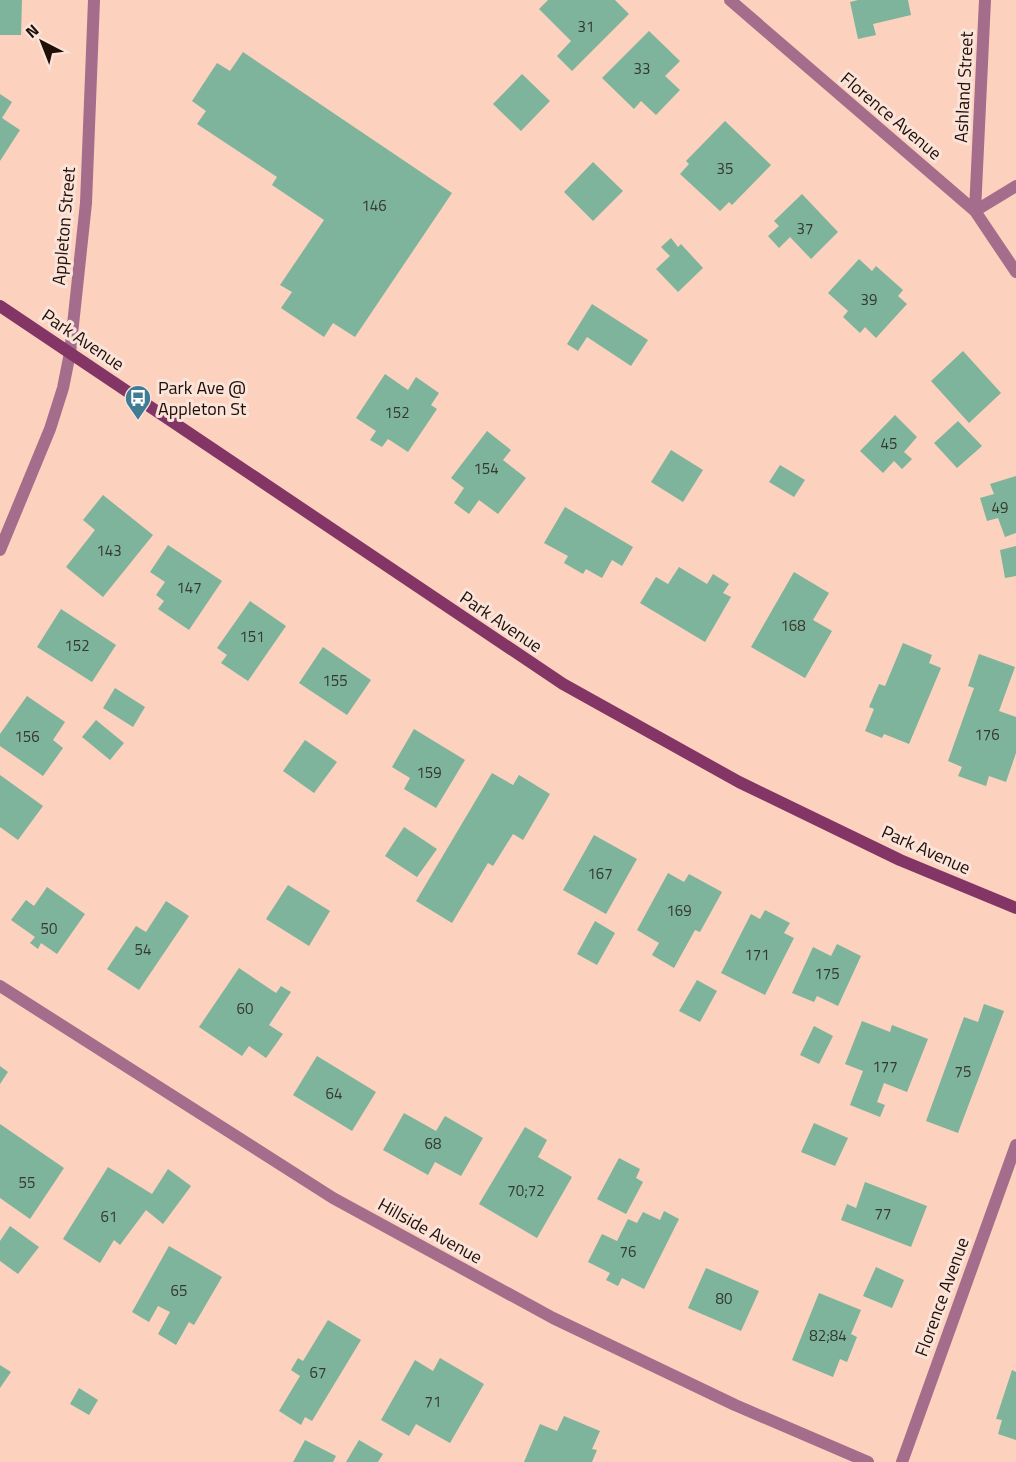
<svg xmlns="http://www.w3.org/2000/svg" width="1016" height="1462" font-family="'Titillium Web',sans-serif">
<rect width="100%" height="100%" fill="#fcd1be"/>
<path fill="#7db49b" d="M 0,0 L 22,0 L 21,35 L 0,35 Z
M 548,0 L 615,0 L 629,14 L 572,71 L 557,56 L 571,41 L 539,9 Z
M 858,0 L 908,0 L 911,15 L 873,24 L 876,35 L 858,39 L 850,2 Z
M 649,31 L 680,61 L 665,76 L 680,90 L 656,115 L 641,101 L 634,109 L 602,78 Z
M 243,52 L 452,193 L 355,337 L 333,323 L 324,337 L 281,308 L 292,292 L 280,285 L 324,220 L 272,185 L 277,177 L 197,124 L 206,111 L 192,101 L 217,63 L 230,71 Z
M 522,74 L 550,101 L 521,131 L 493,104 Z
M 0,94 L 12,102 L 2,118 L 20,130 L 0,161 Z
M 725,121 L 771,165 L 732,205 L 729,202 L 720,211 L 680,174 L 689,164 L 686,161 Z
M 593,162 L 623,191 L 593,221 L 564,192 Z
M 802,194 L 838,232 L 811,259 L 790,237 L 779,248 L 768,236 L 779,226 L 774,221 Z
M 671,238 L 678,247 L 681,244 L 703,268 L 678,292 L 656,269 L 670,256 L 661,247 Z
M 859,259 L 872,271 L 876,266 L 903,290 L 898,296 L 907,304 L 876,338 L 865,327 L 860,333 L 843,317 L 848,311 L 828,293 Z
M 592,304 L 648,340 L 631,366 L 587,337 L 578,351 L 567,344 Z
M 963,351 L 1001,393 L 969,423 L 931,381 Z
M 385,374 L 408,390 L 416,377 L 439,393 L 431,405 L 437,409 L 408,452 L 388,439 L 382,447 L 370,440 L 376,431 L 356,418 Z
M 895,415 L 917,437 L 904,452 L 912,459 L 902,469 L 894,461 L 883,473 L 860,451 Z
M 958,421 L 982,446 L 957,468 L 934,443 Z
M 487,431 L 511,450 L 503,460 L 526,478 L 498,514 L 479,500 L 469,514 L 454,503 L 464,488 L 451,478 Z
M 671,450 L 703,470 L 683,502 L 651,482 Z
M 780,465 L 805,480 L 794,497 L 769,482 Z
M 1016,476 L 1016,533 L 1005,537 L 998,518 L 987,521 L 980,498 L 994,494 L 990,484 Z
M 103,495 L 153,535 L 103,597 L 66,567 L 95,530 L 83,520 Z
M 565,507 L 633,547 L 622,566 L 612,560 L 602,578 L 586,569 L 583,574 L 564,563 L 568,556 L 544,543 Z
M 168,545 L 222,581 L 189,630 L 158,609 L 164,601 L 156,595 L 165,582 L 150,572 Z
M 1016,546 L 1016,576 L 1005,578 L 1000,550 Z
M 679,567 L 707,584 L 713,574 L 729,584 L 723,593 L 731,597 L 705,642 L 640,603 L 656,577 L 668,584 Z
M 794,572 L 829,593 L 813,620 L 832,631 L 805,678 L 751,647 Z
M 250,601 L 286,626 L 248,681 L 221,663 L 227,655 L 217,648 Z
M 61,609 L 116,645 L 92,682 L 37,647 Z
M 903,643 L 932,655 L 929,663 L 941,668 L 909,744 L 884,734 L 882,738 L 865,731 L 874,709 L 869,707 L 879,684 L 885,686 Z
M 323,647 L 371,680 L 347,715 L 299,683 Z
M 979,654 L 1015,667 L 999,711 L 1016,717 L 1016,753 L 1006,782 L 989,776 L 986,786 L 958,776 L 962,767 L 948,761 L 974,688 L 968,686 Z
M 115,688 L 145,707 L 133,727 L 103,708 Z
M 27,696 L 65,722 L 53,740 L 63,748 L 43,776 L 0,746 L 0,734 Z
M 96,720 L 124,743 L 110,760 L 82,737 Z
M 414,729 L 465,760 L 436,808 L 404,789 L 410,778 L 392,767 Z
M 305,740 L 337,762 L 314,793 L 283,771 Z
M 492,773 L 513,785 L 519,775 L 550,794 L 523,840 L 513,834 L 493,866 L 488,863 L 452,923 L 416,901 Z
M 0,775 L 43,806 L 18,840 L 0,827 Z
M 404,827 L 437,849 L 417,877 L 385,856 Z
M 594,835 L 637,859 L 606,914 L 563,890 Z
M 668,873 L 684,882 L 689,874 L 722,892 L 700,932 L 695,930 L 674,968 L 652,955 L 659,943 L 637,930 Z
M 288,885 L 330,911 L 309,946 L 266,919 Z
M 47,887 L 85,914 L 57,954 L 41,943 L 38,949 L 30,943 L 35,937 L 11,920 L 26,900 L 34,906 Z
M 166,901 L 189,916 L 139,990 L 107,969 L 136,926 L 146,932 Z
M 765,910 L 790,923 L 784,933 L 794,938 L 765,995 L 721,973 L 751,914 L 760,919 Z
M 595,921 L 615,933 L 597,965 L 577,954 Z
M 837,944 L 861,956 L 838,1006 L 817,996 L 814,1002 L 792,993 L 813,947 L 831,956 Z
M 239,968 L 276,993 L 281,986 L 291,992 L 269,1025 L 283,1034 L 266,1058 L 249,1046 L 242,1056 L 199,1027 Z
M 697,980 L 717,991 L 700,1022 L 679,1011 Z
M 984,1004 L 1004,1011 L 958,1133 L 926,1121 L 964,1017 L 978,1022 Z
M 862,1021 L 890,1032 L 892,1025 L 928,1039 L 907,1092 L 884,1083 L 877,1102 L 885,1105 L 880,1117 L 850,1105 L 863,1071 L 845,1064 Z
M 814,1026 L 833,1036 L 819,1064 L 800,1055 Z
M 317,1056 L 376,1092 L 352,1131 L 293,1095 Z
M 0,1066 L 8,1072 L 0,1084 Z
M 404,1113 L 436,1131 L 445,1116 L 483,1138 L 461,1176 L 435,1162 L 428,1175 L 383,1150 Z
M 814,1123 L 848,1138 L 835,1166 L 801,1152 Z
M 0,1124 L 64,1168 L 30,1219 L 0,1198 Z
M 525,1127 L 547,1140 L 538,1157 L 572,1177 L 537,1238 L 479,1204 Z
M 619,1158 L 640,1169 L 636,1178 L 643,1182 L 626,1214 L 597,1199 Z
M 108,1167 L 152,1194 L 168,1169 L 191,1186 L 163,1224 L 146,1210 L 120,1245 L 114,1240 L 100,1263 L 63,1239 Z
M 865,1182 L 927,1206 L 911,1247 L 841,1220 L 847,1204 L 856,1208 Z
M 664,1211 L 679,1219 L 644,1289 L 622,1278 L 618,1286 L 606,1280 L 610,1273 L 588,1262 L 602,1234 L 617,1241 L 628,1219 L 637,1223 L 643,1212 L 660,1220 Z
M 10,1226 L 39,1247 L 18,1274 L 0,1261 L 0,1241 Z
M 169,1246 L 222,1277 L 194,1325 L 189,1322 L 176,1345 L 158,1334 L 170,1312 L 158,1306 L 149,1322 L 132,1312 Z
M 876,1267 L 904,1280 L 892,1308 L 863,1296 Z
M 706,1268 L 759,1291 L 741,1331 L 688,1308 Z
M 819,1293 L 861,1310 L 851,1334 L 857,1337 L 847,1362 L 840,1359 L 833,1377 L 792,1360 Z
M 328,1320 L 361,1340 L 312,1421 L 305,1417 L 301,1425 L 279,1411 L 300,1376 L 291,1370 L 298,1358 L 303,1361 Z
M 440,1358 L 484,1384 L 450,1443 L 416,1424 L 409,1436 L 381,1420 L 415,1360 L 433,1371 Z
M 0,1365 L 11,1372 L 0,1388 Z
M 1012,1370 L 1016,1372 L 1016,1440 L 998,1434 L 1002,1420 L 996,1419 Z
M 79,1388 L 98,1400 L 89,1415 L 70,1404 Z
M 564,1416 L 600,1431 L 592,1449 L 597,1450 L 592,1462 L 524,1462 L 540,1424 L 557,1431 Z
M 305,1440 L 336,1456 L 333,1462 L 293,1462 Z
M 359,1440 L 383,1454 L 378,1462 L 346,1462 Z"/>
<g fill="none" stroke-linecap="round" stroke-linejoin="round">
<path stroke="#a46d8c" stroke-width="12" d="M 730,0 L 975,211 L 1016,272
M 975,211 L 985,0
M 975,211 L 1016,186
M 0,986 L 333,1198 L 553,1318 L 735,1405 L 868,1462
M 902,1462 L 1016,1145"/>
<path stroke="#a46d8c" stroke-width="12" d="M 0,550 L 50,429 L 63,388 L 70,353 L 86,203 L 94,0"/>
<path stroke="#833666" stroke-width="12" d="M 0,306 L 563,684 L 739,782 L 900,860 L 1016,908"/>
</g>
<defs>
<g id="bus-pin" transform="scale(1.35)"><path d="M0 17L-7.5 6A9.5 9.5 0 1 1 7.5 6Z" fill="#407d94" stroke="#fae4da"/><path d="M-5-6H5V4H4V6H2V4H-2V6H-4V4H-5ZM-3.5-4V0h7V-4ZM-3.5 1.2v1.5H-2V1.2ZM2 1.2v1.5H3.5V1.2Z" fill="#fff"/></g>
</defs>
<g fill-rule="evenodd">
<use href="#bus-pin" x="138" y="398"/>
</g>
<g text-anchor="middle" stroke-width="6" stroke-linejoin="round" paint-order="stroke">
<g font-size="15" fill="#37382c">
<text x="586" y="32">31</text>
<text x="642" y="74">33</text>
<text x="725" y="174">35</text>
<text x="374" y="211">146</text>
<text x="805" y="234">37</text>
<text x="869" y="305">39</text>
<text x="397" y="418">152</text>
<text x="889" y="449">45</text>
<text x="486" y="474">154</text>
<text x="1000" y="513">49</text>
<text x="109" y="556">143</text>
<text x="189" y="593">147</text>
<text x="793" y="631">168</text>
<text x="252" y="642">151</text>
<text x="77" y="651">152</text>
<text x="335" y="686">155</text>
<text x="987" y="740">176</text>
<text x="27" y="742">156</text>
<text x="429" y="778">159</text>
<text x="600" y="879">167</text>
<text x="679" y="916">169</text>
<text x="49" y="934">50</text>
<text x="143" y="955">54</text>
<text x="757" y="960">171</text>
<text x="827" y="979">175</text>
<text x="245" y="1014">60</text>
<text x="885" y="1072">177</text>
<text x="963" y="1077">75</text>
<text x="334" y="1099">64</text>
<text x="433" y="1149">68</text>
<text x="27" y="1188">55</text>
<text x="526" y="1196">70;72</text>
<text x="883" y="1219">77</text>
<text x="109" y="1222">61</text>
<text x="628" y="1257">76</text>
<text x="179" y="1296">65</text>
<text x="724" y="1304">80</text>
<text x="828" y="1341">82;84</text>
<text x="318" y="1378">67</text>
<text x="433" y="1407">71</text>
</g>
<g font-size="18" fill="#200e07" stroke="#fae4da">
<text transform="translate(964 87) rotate(-87)" y="6">Ashland Street</text>
<text transform="translate(891 116) rotate(40)" y="6">Florence Avenue</text>
<text transform="translate(64 226) rotate(-85)" y="6">Appleton Street</text>
<text transform="translate(83 340) rotate(34)" y="6">Park Avenue</text>
<text transform="translate(501 622) rotate(34)" y="6">Park Avenue</text>
<text transform="translate(926 850) rotate(24)" y="6">Park Avenue</text>
<text transform="translate(430 1231) rotate(29)" y="6">Hillside Avenue</text>
<text transform="translate(942 1297) rotate(-70)" y="6">Florence Avenue</text>
</g>
<g font-size="18" fill="#200e07" stroke="#fae4da" text-anchor="start">
<text x="158" y="394">Park Ave @<tspan x="158" dy="21">Appleton St</tspan></text>
</g>
</g>
<g transform="translate(42 42) rotate(318)" stroke="#fae4da" stroke-width="4.5" paint-order="stroke">
<path d="M0-4.5L10 22L0 15L-10 22Z" fill="#200e07"/>
<text y="-9" font-size="16" font-weight="bold" text-anchor="middle" fill="#200e07">N</text>
</g>
</svg>
